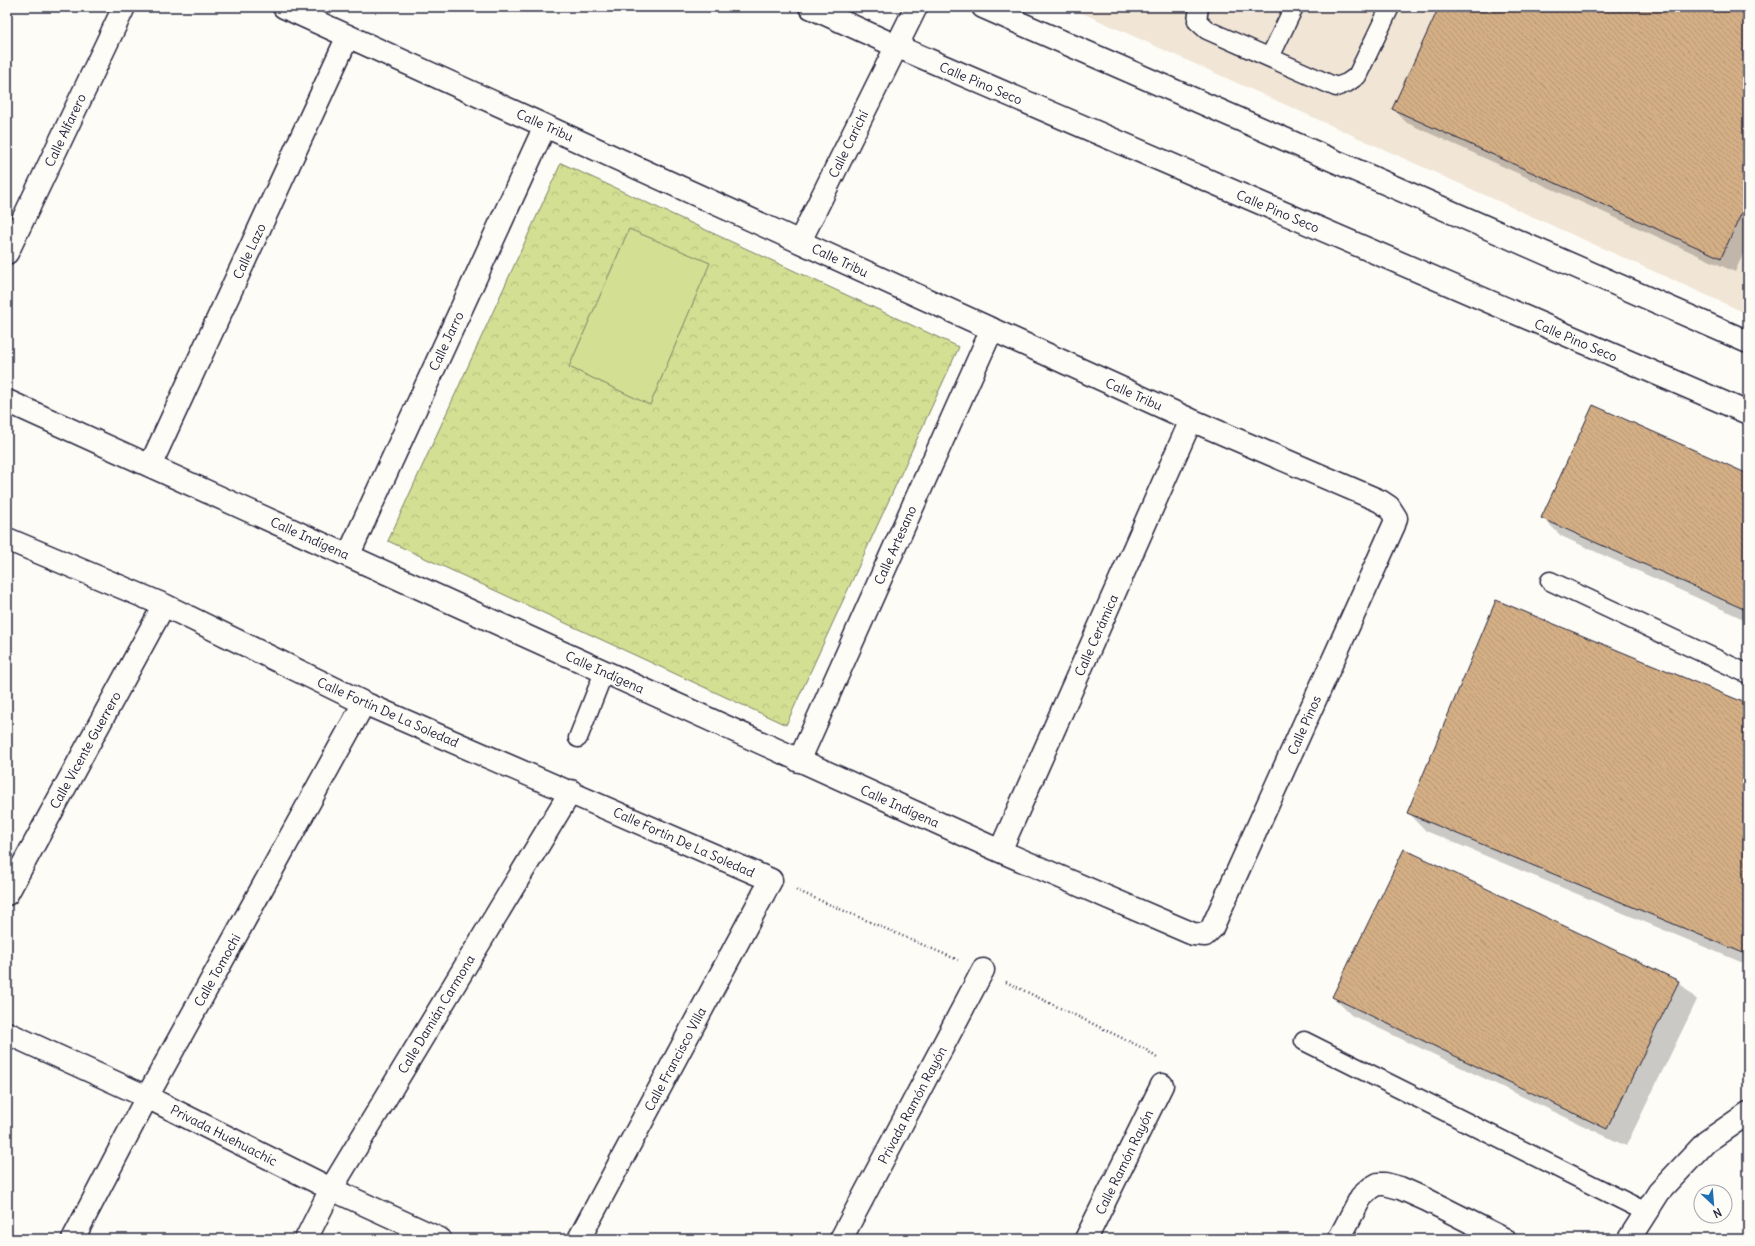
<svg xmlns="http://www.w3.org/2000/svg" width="1755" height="1246" font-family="Delius,sans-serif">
<defs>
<pattern id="park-crowns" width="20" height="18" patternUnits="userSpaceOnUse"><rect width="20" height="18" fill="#d3df92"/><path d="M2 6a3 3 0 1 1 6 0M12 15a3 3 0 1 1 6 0" fill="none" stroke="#b5bf7f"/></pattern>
<pattern id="building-back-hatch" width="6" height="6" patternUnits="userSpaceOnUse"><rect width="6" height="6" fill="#d4af86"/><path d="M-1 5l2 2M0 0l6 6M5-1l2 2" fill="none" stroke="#b69675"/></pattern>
</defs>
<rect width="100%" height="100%" fill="#fdfcf7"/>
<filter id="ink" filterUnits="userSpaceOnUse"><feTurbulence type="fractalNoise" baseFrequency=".025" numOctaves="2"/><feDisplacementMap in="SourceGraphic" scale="8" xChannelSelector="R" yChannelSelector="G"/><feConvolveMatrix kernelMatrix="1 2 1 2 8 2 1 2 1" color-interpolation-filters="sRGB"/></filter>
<g filter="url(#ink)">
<path fill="#f1e5d5" d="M 1069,7 L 1748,7 L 1748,314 Z"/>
<path fill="url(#park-crowns)" stroke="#7a8066" d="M 561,163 L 959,347 L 786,725 L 388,541 Z"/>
<path fill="#d3df92" stroke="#7a8066" d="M 629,229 L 710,263 L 650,405 L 569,367 Z"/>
<path fill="#0003" d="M 1440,7 L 1748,7 L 1748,243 L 1735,272 L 1407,123 L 1393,109 Z
M 1748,476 L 1748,621 L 1561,536 L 1543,518 Z
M 1748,705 L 1748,965 L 1426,831 L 1408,812 Z
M 1678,981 L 1697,1000 L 1626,1146 L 1351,1015 L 1333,997 Z"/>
<path fill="url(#building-back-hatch)" stroke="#22223b" d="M 1439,7 L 1748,7 L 1748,199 L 1721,258 L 1392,109 Z
M 1593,405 L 1748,474 L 1748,611 L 1541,518 Z
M 1496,600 L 1748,704 L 1748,955 L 1407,813 Z
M 1404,849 L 1679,981 L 1607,1129 L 1332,997 Z"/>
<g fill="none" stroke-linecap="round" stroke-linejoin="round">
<g stroke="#22223b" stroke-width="21">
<path id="service" d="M 1199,7 L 1197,21 L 1207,30 L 1336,87 L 1347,83 L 1357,76 L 1390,7
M 1270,57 L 1294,7
M 1550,581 L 1748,674
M 578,738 L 604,672
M 1304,1041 L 1646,1212"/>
</g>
<g stroke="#22223b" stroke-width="25">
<path id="minor" d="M 810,7 L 896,46 L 1748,413
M 983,7 L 1748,342
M 800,241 L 916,7
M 7,253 L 124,7
M 7,401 L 1000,851 L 1193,934 L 1205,935 L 1212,928 L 1394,525 L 1396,518 L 1389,507 L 1380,501 L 1191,420 L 284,7
M 150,466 L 348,36
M 7,539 L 164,605 L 364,703 L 771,880 L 579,1239
M 348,556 L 545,126
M 799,761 L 992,329
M 1000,851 L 1191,420
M 7,894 L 164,605
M 7,1033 L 147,1097 L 331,1189 L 440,1239
M 73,1239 L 147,1097 L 364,703
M 306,1239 L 331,1189 L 571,791
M 841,1239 L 983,970
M 1086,1239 L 1162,1085
M 1339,1239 L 1361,1197 L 1371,1188 L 1378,1184 L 1385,1184 L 1400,1188 L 1427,1200 L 1504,1239"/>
</g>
<g stroke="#22223b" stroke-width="25">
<path id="secondary" d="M 1629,1239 L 1659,1192 L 1706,1142 L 1748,1113"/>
</g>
<path stroke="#22223b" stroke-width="2.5" stroke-dasharray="1 3" stroke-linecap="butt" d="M 796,890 L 958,960
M 1006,982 L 1145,1049 L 1157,1058"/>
<use href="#service" stroke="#fdfcf7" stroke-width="18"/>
<use href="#minor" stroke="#fdfcf7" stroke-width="22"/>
<use href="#secondary" stroke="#fdfcf7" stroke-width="22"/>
</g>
</g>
<g text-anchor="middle" stroke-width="3" stroke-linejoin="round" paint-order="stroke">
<g font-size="13" fill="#22223b" stroke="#fdfcf7">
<text transform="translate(981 83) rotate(23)" y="5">Calle Pino Seco</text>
<text transform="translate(545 125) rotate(24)" y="5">Calle Tribu</text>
<text transform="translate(65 130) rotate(-65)" y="5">Calle Alfarero</text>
<text transform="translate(848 144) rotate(-64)" y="5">Calle Carichí</text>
<text transform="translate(1278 211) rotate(23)" y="5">Calle Pino Seco</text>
<text transform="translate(249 251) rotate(-65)" y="5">Calle Lazo</text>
<text transform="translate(840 260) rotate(25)" y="5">Calle Tribu</text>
<text transform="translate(1576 340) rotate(23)" y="5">Calle Pino Seco</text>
<text transform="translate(446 341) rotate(-65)" y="5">Calle Jarro</text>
<text transform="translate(1134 394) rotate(24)" y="5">Calle Tribu</text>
<text transform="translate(310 538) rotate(24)" y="5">Calle Indígena</text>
<text transform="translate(895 545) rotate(-66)" y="5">Calle Artesano</text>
<text transform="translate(1096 635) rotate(-66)" y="5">Calle Cerámica</text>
<text transform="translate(605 672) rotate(24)" y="5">Calle Indígena</text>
<text transform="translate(388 712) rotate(24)" y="5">Calle Fortín De La Soledad</text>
<text transform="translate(1304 725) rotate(-66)" y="5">Calle Pinos</text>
<text transform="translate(85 750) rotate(-61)" y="5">Calle Vicente Guerrero</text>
<text transform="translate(900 806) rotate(24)" y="5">Calle Indígena</text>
<text transform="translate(684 842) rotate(24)" y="5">Calle Fortín De La Soledad</text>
<text transform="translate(217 970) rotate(-61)" y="5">Calle Tomochi</text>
<text transform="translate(436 1014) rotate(-59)" y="5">Calle Damián Carmona</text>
<text transform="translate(675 1059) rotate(-62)" y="5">Calle Francisco Villa</text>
<text transform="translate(912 1105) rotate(-62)" y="5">Privada Ramón Rayón</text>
<text transform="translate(224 1135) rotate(27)" y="5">Privada Huehuachic</text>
<text transform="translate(1124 1162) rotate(-64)" y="5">Calle Ramón Rayón</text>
</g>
</g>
<rect width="1755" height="1246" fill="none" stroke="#fdfcf7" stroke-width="24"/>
<rect x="12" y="12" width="1731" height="1222" fill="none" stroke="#22223b" stroke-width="1.5" filter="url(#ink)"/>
<g transform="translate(1713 1204) rotate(154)"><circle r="19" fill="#fdfcf7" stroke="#a5a5ac"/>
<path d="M0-3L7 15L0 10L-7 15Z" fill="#1f6fb2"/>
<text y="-6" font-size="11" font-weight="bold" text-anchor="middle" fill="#22223b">N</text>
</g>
</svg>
